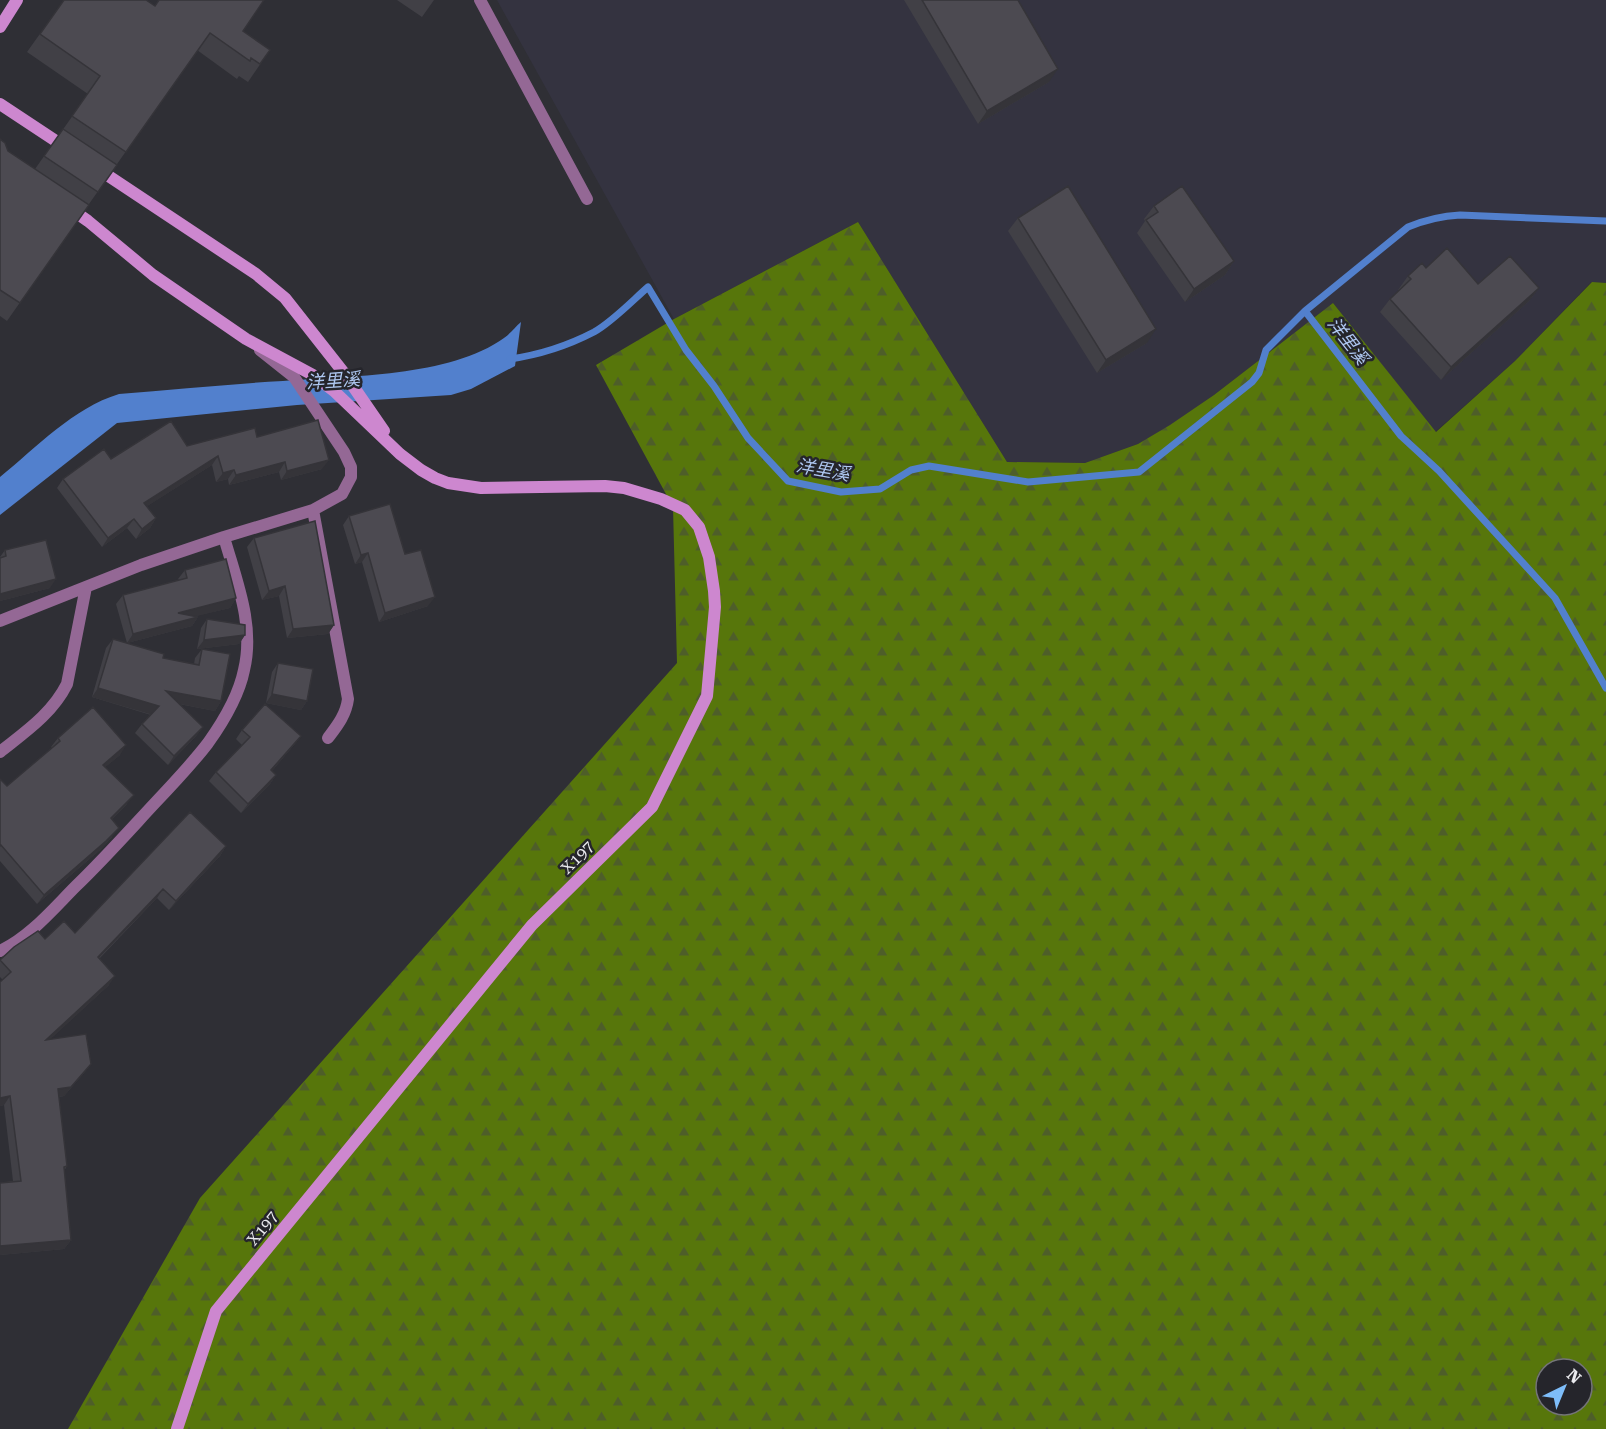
<svg xmlns="http://www.w3.org/2000/svg" width="1606" height="1429" font-family="'Roboto Serif','Noto Sans SC',serif">
<defs>
<pattern id="forest-firs" width="22" height="20" patternUnits="userSpaceOnUse" patternTransform="scale(1.5)"><rect width="22" height="20" fill="#57760b"/><path d="M5 1l3.5 6h-7zM16 11l3.5 6h-7z" fill="#4e5e29"/></pattern>
</defs>
<rect width="100%" height="100%" fill="#2f2f35"/>
<path fill="#343340" d="M 497,0 L 1606,0 L 1606,283 L 1591,282 L 1515,361 L 1435,432 L 1333,303 L 1214,395 L 1171,425 L 1138,444 L 1085,463 L 1007,462 L 858,222 L 674,319 Z"/>
<path fill="url(#forest-firs)" fill-rule="evenodd" d="M 858,222 L 1007,462 L 1085,463 L 1138,444 L 1170,425 L 1214,395 L 1333,303 L 1436,432 L 1515,361 L 1592,282 L 1606,283 L 1606,1429 L 68,1429 L 200,1198 L 677,663 L 673,507 L 596,365 L 674,319 ZM 1546,1369 L 1582,1369 L 1582,1405 L 1546,1405 Z"/>
<path fill="#5280cd" d="M 521,322 L 515,366 L 471,389 L 451,395 L 297,405 L 117,423 L 0,515 L 0,477 C 37,447 73,408 119,394 C 173,390 228,384 283,381 C 348,376 450,377 504,338 C 510,334 515,327 521,322 Z"/>
<g fill="none" stroke-linecap="round" stroke-linejoin="round">
<path stroke="#5280cd" stroke-width="7" d="M 1305,311 L 1408,227 C 1425,220 1441,216 1460,215 L 1606,221
M 510,359 C 538,355 569,345 594,332 C 612,322 632,301 648,287 L 686,350 L 714,386 L 748,438 L 788,481 L 841,492 L 880,489 L 911,470 L 929,466 L 1028,482 L 1139,472 L 1252,382 L 1259,373 L 1266,350 L 1305,311 L 1401,436 L 1439,471 L 1555,598 L 1606,688"/>
<path stroke="#946895" stroke-width="12" d="M 480,0 L 587,199
M 313,510 L 348,699 C 346,715 337,726 328,738
M 0,621 L 141,565 L 224,537 L 313,510 L 342,494 L 351,477 L 351,467 L 344,452 L 294,377 L 260,350
M 0,752 C 25,732 52,714 67,684 L 86,587
M 0,951 C 30,937 53,909 76,886 C 103,860 128,832 154,804 C 173,784 192,764 208,743 C 223,722 239,695 244,670 C 255,625 236,580 224,537"/>
<path stroke="#cd87cf" stroke-width="12" d="M 0,27 L 17,0
M 0,104 L 68,149
M 95,167 L 256,274 L 285,298 L 344,373 L 384,431
M 68,207 L 88,221 L 153,275 L 246,339 L 313,375 L 334,391 L 400,454 L 421,470 L 435,478 L 448,483 L 481,488 L 605,486 L 624,488 L 661,499 L 685,510 L 699,527 L 709,557 L 714,591 L 715,607 L 707,696 L 652,807 L 532,925 L 216,1311 L 177,1429"/>
</g>
<path fill="#414046" d="M 64,0 L 155,6 L 243,31 L 270,50 L 248,82 L 239,76 L 237,79 L 197,50 L 7,321 L 0,316 L 0,139 L 8,151 L 35,169 L 88,94 L 27,52 Z
M 397,0 L 434,0 L 422,17 Z
M 904,0 L 1018,0 L 1049,82 L 978,124 Z
M 1154,206 L 1234,261 L 1225,275 L 1185,302 L 1137,233 L 1145,221 L 1144,219 Z
M 1018,218 L 1147,343 L 1097,373 L 1008,231 Z
M 1426,268 L 1478,284 L 1539,288 L 1529,301 L 1441,380 L 1380,312 L 1390,299 L 1399,290 L 1398,290 L 1408,276 Z
M 257,437 L 322,469 L 281,480 L 279,472 L 229,485 L 228,479 L 216,482 L 212,465 L 147,506 L 156,518 L 150,528 L 136,539 L 127,528 L 102,547 L 57,488 L 63,479 L 111,459 L 187,446 Z
M 349,516 L 405,554 L 428,606 L 379,622 L 362,562 L 355,564 L 343,525 Z
M 254,538 L 334,625 L 328,634 L 287,638 L 279,596 L 262,600 L 247,547 Z
M 5,550 L 50,588 L 0,601 L 0,557 Z
M 185,570 L 236,598 L 230,608 L 195,616 L 198,617 L 192,626 L 127,643 L 163,658 L 194,664 L 195,658 L 202,649 L 221,701 L 215,711 L 179,704 L 203,727 L 196,736 L 168,765 L 135,733 L 142,724 L 151,715 L 92,697 L 106,648 L 113,639 L 127,643 L 116,604 L 123,595 L 179,580 L 178,579 Z
M 207,619 L 245,635 L 239,644 L 197,649 L 201,628 Z
M 278,663 L 307,701 L 301,710 L 266,703 L 272,672 Z
M 242,730 L 301,736 L 294,745 L 272,771 L 276,775 L 270,784 L 241,813 L 209,781 L 216,772 L 242,745 L 236,739 Z
M 58,738 L 120,755 L 105,767 L 127,804 L 112,819 L 112,837 L 100,850 L 37,904 L 0,861 L 0,779 L 7,786 L 52,748 L 51,747 Z
M 226,846 L 220,856 L 169,910 L 157,898 L 99,959 L 109,985 L 50,1039 L 91,1064 L 84,1073 L 64,1096 L 59,1097 L 67,1166 L 64,1171 L 71,1240 L 64,1249 L 0,1255 L 0,1183 L 13,1181 L 4,1105 L 0,1106 L 0,982 L 3,980 L 0,977 L 0,960 L 45,939 L 75,933 Z"/>
<path fill="#353439" d="M 1058,69 L 1049,82 L 978,124 L 987,111 Z
M 1234,261 L 1225,275 L 1185,302 L 1194,289 Z
M 1539,288 L 1529,301 L 1441,380 L 1451,367 Z
M 1156,329 L 1147,343 L 1097,373 L 1106,360 Z
M 218,456 L 212,465 L 138,512 L 144,503 Z
M 329,460 L 322,469 L 281,480 L 287,471 Z
M 285,462 L 279,472 L 229,485 L 236,475 Z
M 234,470 L 228,479 L 216,482 L 223,473 Z
M 156,518 L 150,528 L 136,539 L 142,529 Z
M 134,519 L 127,528 L 102,547 L 108,538 Z
M 368,553 L 362,562 L 355,564 L 361,555 Z
M 56,579 L 50,588 L 0,601 L 0,594 Z
M 285,586 L 279,596 L 262,600 L 269,591 Z
M 435,597 L 428,606 L 379,622 L 385,613 Z
M 236,598 L 230,608 L 172,622 L 178,613 Z
M 198,617 L 192,626 L 127,643 L 133,634 Z
M 334,625 L 328,634 L 287,638 L 293,629 Z
M 245,635 L 239,644 L 197,649 L 204,640 Z
M 98,688 L 159,706 L 153,715 L 92,697 Z
M 166,691 L 221,701 L 215,711 L 160,700 Z
M 272,694 L 307,701 L 301,710 L 266,703 Z
M 203,727 L 196,736 L 168,765 L 174,756 Z
M 301,736 L 294,745 L 265,779 L 271,770 Z
M 126,745 L 120,755 L 96,775 L 103,765 Z
M 276,775 L 270,784 L 241,813 L 248,804 Z
M 134,795 L 127,804 L 104,827 L 111,818 Z
M 119,828 L 112,837 L 100,850 L 37,904 L 44,895 Z
M 226,846 L 220,856 L 169,910 L 176,901 Z
M 163,889 L 157,898 L 91,966 L 98,957 Z
M 115,976 L 109,985 L 40,1049 L 46,1040 Z
M 91,1064 L 84,1073 L 64,1096 L 52,1098 L 58,1089 Z
M 10,1096 L 4,1105 L 0,1106 L 0,1098 Z
M 71,1240 L 64,1249 L 0,1255 L 0,1246 Z"/>
<path fill="#4c4a51" stroke="#353439" stroke-width="1.5" d="M 64,0 L 146,0 L 155,6 L 159,0 L 264,0 L 243,31 L 270,50 L 260,64 L 251,58 L 250,61 L 210,33 L 126,152 L 72,116 L 100,76 L 40,34 Z
M 922,0 L 1018,0 L 1058,69 L 987,111 Z
M 63,129 L 117,165 L 98,192 L 44,156 Z
M 0,139 L 5,143 L 8,151 L 89,205 L 20,303 L 0,290 Z
M 1068,186 L 1156,329 L 1106,360 L 1018,218 Z
M 1182,186 L 1234,261 L 1194,289 L 1146,220 L 1158,212 L 1154,206 Z
M 1447,248 L 1478,284 L 1510,256 L 1539,288 L 1451,367 L 1390,299 L 1411,279 L 1408,276 L 1422,263 L 1426,268 Z
M 318,420 L 329,460 L 287,471 L 285,462 L 236,475 L 234,470 L 223,473 L 218,456 L 144,503 L 156,518 L 142,529 L 134,519 L 108,538 L 63,479 L 104,449 L 111,459 L 171,421 L 187,446 L 255,428 L 257,437 Z
M 390,504 L 405,554 L 421,550 L 435,597 L 385,613 L 368,553 L 361,555 L 349,516 Z
M 315,521 L 334,625 L 293,629 L 285,586 L 269,591 L 254,538 Z
M 46,540 L 56,579 L 0,594 L 0,558 L 6,556 L 5,550 Z
M 226,559 L 236,598 L 178,613 L 198,617 L 133,634 L 123,595 L 187,578 L 185,570 Z
M 207,619 L 245,625 L 245,635 L 204,640 Z
M 113,639 L 164,654 L 163,658 L 199,665 L 202,649 L 230,654 L 221,701 L 166,691 L 203,727 L 174,756 L 142,724 L 159,706 L 98,688 Z
M 278,663 L 313,669 L 307,701 L 272,694 Z
M 265,704 L 301,736 L 271,770 L 276,775 L 248,804 L 216,772 L 250,737 L 242,730 Z
M 93,707 L 126,745 L 103,765 L 134,795 L 111,818 L 119,828 L 106,841 L 44,895 L 1,845 L 0,846 L 0,779 L 7,786 L 60,741 L 58,738 Z
M 190,812 L 226,846 L 176,901 L 163,889 L 98,957 L 115,976 L 46,1040 L 86,1034 L 91,1064 L 71,1087 L 58,1089 L 67,1166 L 64,1167 L 71,1240 L 0,1246 L 0,1183 L 21,1181 L 10,1096 L 0,1098 L 0,982 L 11,972 L 0,960 L 14,947 L 38,931 L 45,939 L 64,921 L 75,933 Z"/>
<g text-anchor="middle" stroke-width="5" stroke-linejoin="round" paint-order="stroke">
<g font-size="16" fill="#eaeaee" stroke="#25252b">
<text transform="translate(577 857) rotate(-45)" y="6">X197</text>
<text transform="translate(262 1228) rotate(-51)" y="6">X197</text>
</g>
<g font-size="18" font-style="italic" fill="#aec7f0" stroke="#25252b">
<text transform="translate(1348 341) rotate(52)" y="6">洋里溪</text>
<text transform="translate(333 381) rotate(-4)" y="6">洋里溪</text>
<text transform="translate(823 470) rotate(10)" y="6">洋里溪</text>
</g>
</g>
<g transform="translate(1564 1387) rotate(43)"><circle r="28" fill="#25252b" stroke="#747479" stroke-width="1.5"/>
<path d="M0-4.5L10 22L0 15L-10 22Z" fill="#7ebdf9"/>
<text y="-9" font-size="16" font-weight="bold" text-anchor="middle" fill="#eaeaee">N</text>
</g>
</svg>
